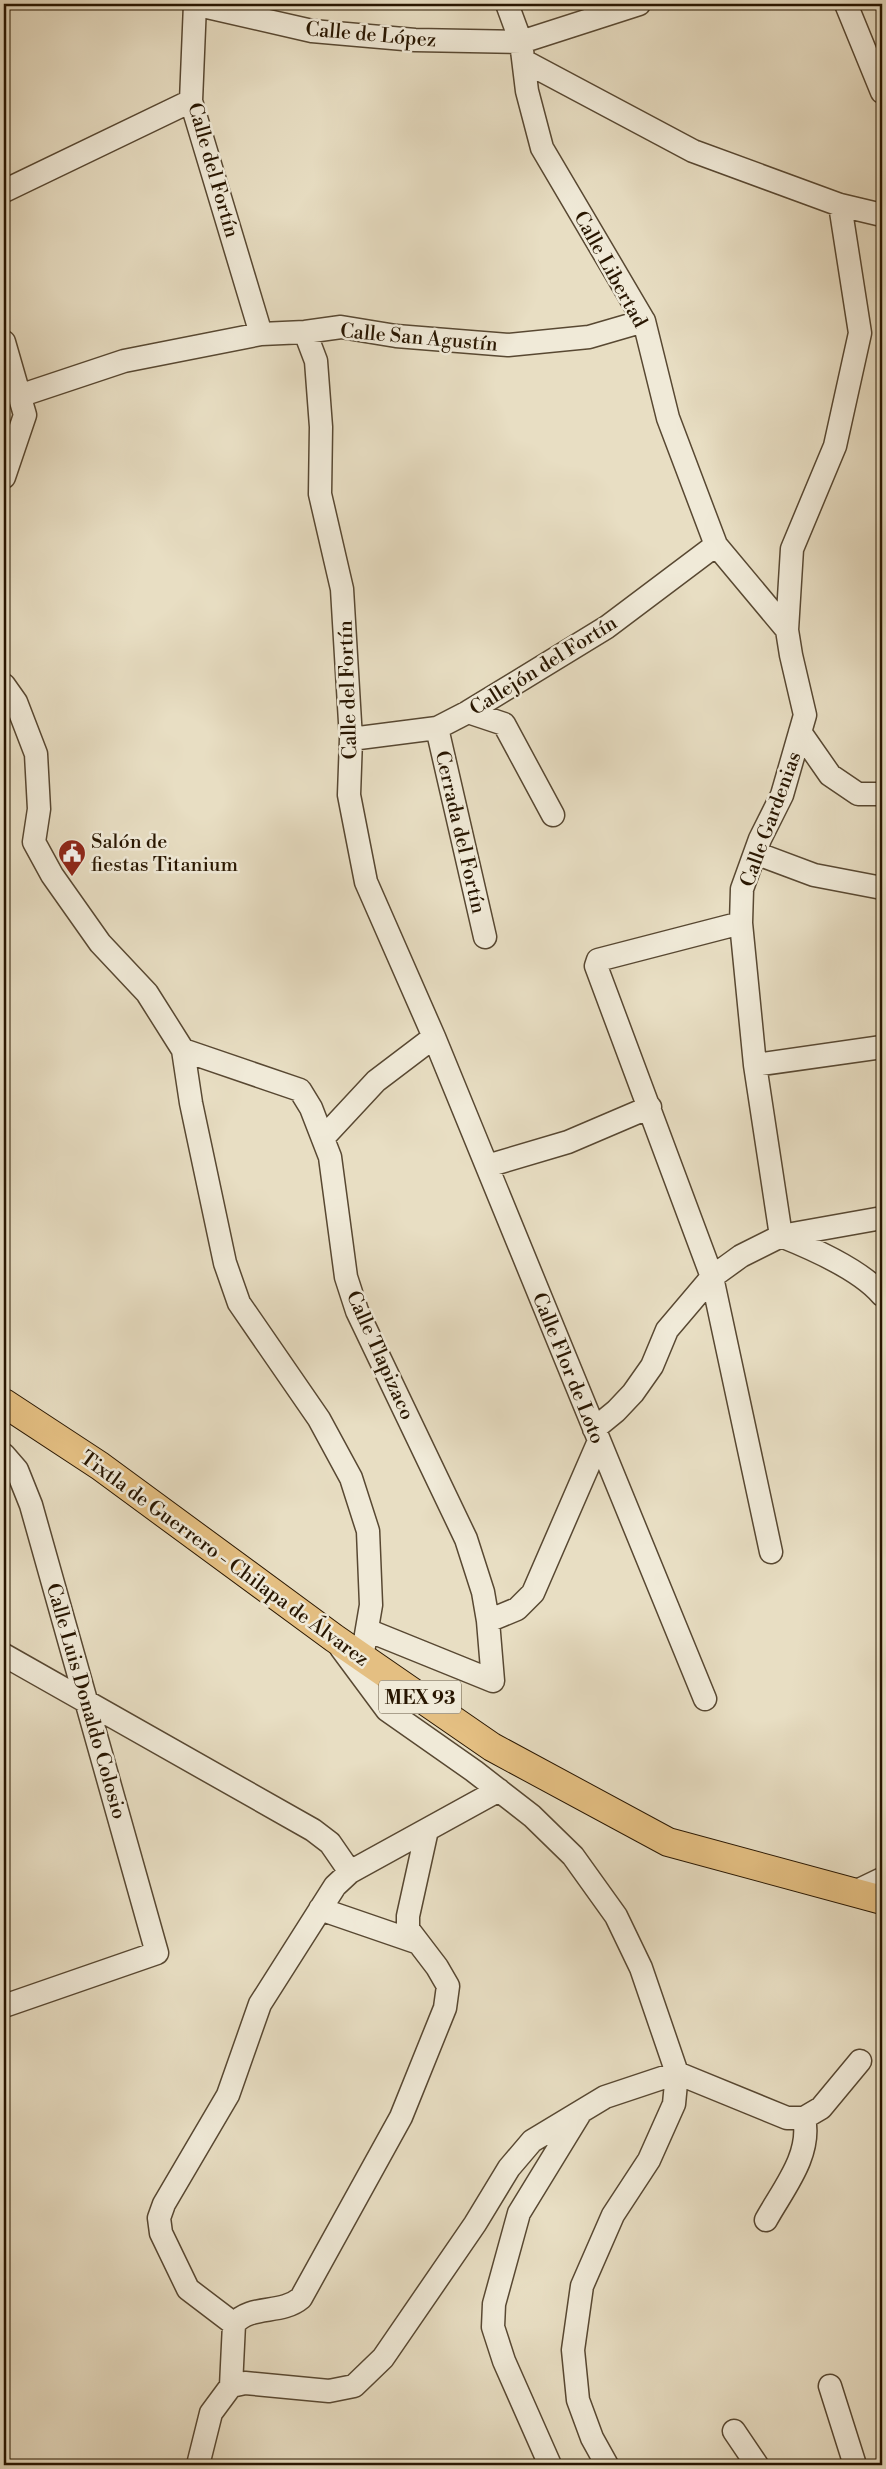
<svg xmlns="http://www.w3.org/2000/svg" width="886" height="2469" font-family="'Libre Bodoni',serif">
<rect width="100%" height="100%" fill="#e8dec3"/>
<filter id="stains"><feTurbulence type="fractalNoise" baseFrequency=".004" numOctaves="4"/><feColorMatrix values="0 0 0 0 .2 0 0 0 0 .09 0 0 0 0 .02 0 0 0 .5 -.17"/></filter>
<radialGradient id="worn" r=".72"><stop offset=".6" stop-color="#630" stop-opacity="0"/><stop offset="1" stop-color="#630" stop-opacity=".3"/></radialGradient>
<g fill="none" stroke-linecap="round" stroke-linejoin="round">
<g stroke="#584832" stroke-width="25">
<path id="street" d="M 194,4 L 312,31 L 415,40 L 521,42 L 639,4
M 195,4 L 191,101 L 261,334
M 507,4 L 521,42 L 527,91 L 542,148 L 644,321 L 668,418 L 716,545 L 787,630
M 846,4 L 882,92
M 524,61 L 693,151 L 840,205 L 882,215
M 4,191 L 191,101
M 840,205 L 860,333 L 835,446 L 792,549 L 787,630 L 791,655 L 805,715 L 782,795 L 760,839 L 742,889 L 741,923 L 755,1065 L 781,1236 C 811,1248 861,1270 882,1295
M 305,332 L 316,361 L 321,427 L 320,494 L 342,589 L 351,739 L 349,795 L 366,882 L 434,1037 L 705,1699
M 4,342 L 25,415 L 4,477
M 19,396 L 124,361 L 261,334 L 305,332 L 341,327 L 396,336 L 508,345 L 589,337 L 644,321
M 4,685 L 16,702 L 36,754 L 39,809 L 34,842 L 52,875 L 100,943 L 147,993 L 183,1050 L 191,1103 L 225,1263 L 239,1303 L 319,1419 L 351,1478 L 368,1531 L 371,1605 L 362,1658
M 468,712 L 504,724 L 553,815
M 437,728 L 485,937
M 800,732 L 830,775 L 858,794 L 882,794
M 351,739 L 437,728 L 468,712 L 607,627 L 716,545
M 755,853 L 814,875 L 882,888
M 741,923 L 598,960 L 596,966 L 712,1277 L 771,1552
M 183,1050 L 300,1090 L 311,1108 L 330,1157 L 346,1277 L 357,1311 L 466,1539 L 483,1592 L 488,1621 L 493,1681 L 367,1630
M 755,1065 L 882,1047
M 323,1138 L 376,1081 L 434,1037
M 487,1166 L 568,1142 L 650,1107
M 594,1429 L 616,1411 L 633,1393 L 652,1366 L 667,1330 L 712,1277 L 741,1256 L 781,1236 L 882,1218
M 4,1455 L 17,1470 L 31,1505 L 157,1953 L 4,2006
M 488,1621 L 517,1609 L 533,1593 L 599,1441
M 341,1648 L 387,1710 L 474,1771 L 532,1816 L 573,1856 L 616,1916 L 641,1968 L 677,2073 L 674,2104 L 649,2160 L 613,2215 L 582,2286 L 573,2350 L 578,2400 L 592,2438 L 607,2465
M 4,1655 L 313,1830 L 330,1843 L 350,1872
M 855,1892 L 882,1879
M 320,1909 L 416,1942
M 766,2220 C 783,2189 812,2155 804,2118
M 234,2324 L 188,2289 L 161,2233 L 159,2218 L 164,2204 L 228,2095 L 260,2004 L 335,1886 L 350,1872 L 499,1790
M 231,2386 L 234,2324 C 251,2304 281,2315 301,2298 L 401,2117 L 445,2008 L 448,1986 L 437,1967 L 408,1929 L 408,1916 L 427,1830
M 830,2386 L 855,2465
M 734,2431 L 757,2465
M 198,2465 L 211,2413 L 231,2386 L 245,2383 L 329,2391 L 354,2386 L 383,2358 L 475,2224 L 509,2168 L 532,2141 L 605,2097 L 677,2073 L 787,2118 L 804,2118 L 821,2108 L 860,2061
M 550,2465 L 504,2361 L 493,2327 L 494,2304 L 519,2213 L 579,2115"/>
</g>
<g stroke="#281601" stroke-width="30">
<path id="primary" d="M 4,1403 L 100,1466 L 334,1638 L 492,1747 L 668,1842 L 882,1900"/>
</g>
<use href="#street" stroke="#f0ead8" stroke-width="22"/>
<use href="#primary" stroke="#e4bf82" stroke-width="28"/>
</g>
<defs>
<g id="civic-pin" transform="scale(1.4375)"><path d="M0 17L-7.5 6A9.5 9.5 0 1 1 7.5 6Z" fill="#8f2418" stroke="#f0ead8"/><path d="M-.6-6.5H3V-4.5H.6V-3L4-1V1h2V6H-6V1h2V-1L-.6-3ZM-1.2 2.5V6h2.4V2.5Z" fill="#fff"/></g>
</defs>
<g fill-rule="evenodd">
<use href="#civic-pin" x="72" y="853"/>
</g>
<g text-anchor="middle" stroke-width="5" stroke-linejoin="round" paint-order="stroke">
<rect fill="#f0ead8" stroke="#645642" stroke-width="1" x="379" y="1680.5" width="82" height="33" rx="4"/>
<g font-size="19" font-weight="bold" fill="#281601">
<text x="420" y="1704">MEX 93</text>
</g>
<g font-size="20" fill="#281601" stroke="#f0ead8">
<text transform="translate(371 34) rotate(5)" y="7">Calle de López</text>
<text transform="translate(214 170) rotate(74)" y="7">Calle del Fortín</text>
<text transform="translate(611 269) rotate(61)" y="7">Calle Libertad</text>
<text transform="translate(419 337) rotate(5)" y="7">Calle San Agustín</text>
<text transform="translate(543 665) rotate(-32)" y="7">Callejón del Fortín</text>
<text transform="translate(347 690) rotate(-92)" y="7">Calle del Fortín</text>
<text transform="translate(770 819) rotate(-70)" y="7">Calle Gardenias</text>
<text transform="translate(461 832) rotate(77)" y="7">Cerrada del Fortín</text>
<text transform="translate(381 1355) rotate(66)" y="7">Calle Tlapizaco</text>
<text transform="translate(569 1368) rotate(68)" y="7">Calle Flor de Loto</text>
<text transform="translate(225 1558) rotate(36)" y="7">Tixtla de Guerrero - Chilapa de Álvarez</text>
<text transform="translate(87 1701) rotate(74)" y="7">Calle Luis Donaldo Colosio</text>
</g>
<g font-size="20" fill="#281601" stroke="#f0ead8" text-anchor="start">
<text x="91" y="848">Salón de<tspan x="91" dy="23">fiestas Titanium</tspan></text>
</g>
</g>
<rect width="886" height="2469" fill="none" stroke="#e8dec3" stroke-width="20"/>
<rect x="5" y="5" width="876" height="2459" fill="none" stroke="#281601" stroke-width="2.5"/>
<rect x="10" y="10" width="866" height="2449" fill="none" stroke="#281601"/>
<rect width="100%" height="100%" filter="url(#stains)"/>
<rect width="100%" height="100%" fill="url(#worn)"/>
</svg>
